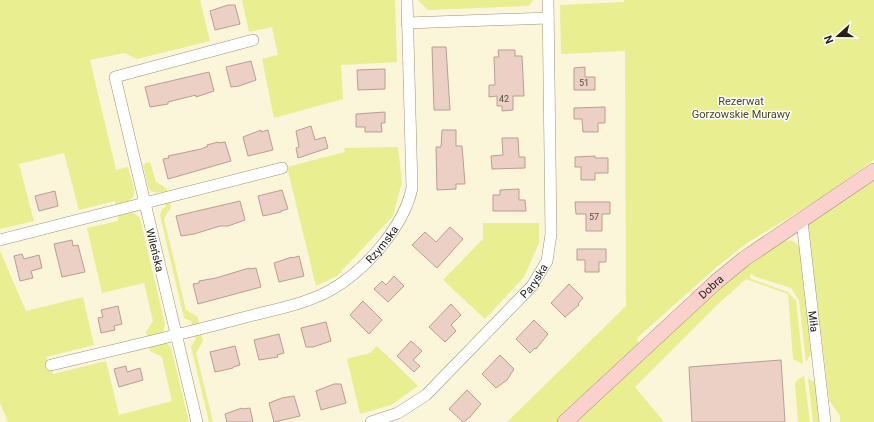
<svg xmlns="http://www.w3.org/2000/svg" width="874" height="422" font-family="Roboto,sans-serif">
<rect width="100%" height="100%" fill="#fbf5da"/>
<path fill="#e9ee91" d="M 0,0 L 200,0 L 210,41 L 137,59 L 124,53 L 90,60 L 116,170 L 128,167 C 134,191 143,198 116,207 L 115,201 L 79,210 L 64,153 L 19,164 L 34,221 L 0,229 Z
M 242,0 L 395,0 L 397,62 L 341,65 L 343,99 L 274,118 L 262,59 L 278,55 L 272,27 L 249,32 Z
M 418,0 L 533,0 L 529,6 L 428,10 Z
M 624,0 L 874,0 L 874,160 L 821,198 L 747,243 L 719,265 L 637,338 L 642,355 L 714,291 L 771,247 C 781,241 794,235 800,249 L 811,353 L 806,362 L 799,300 L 791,288 L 753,276 L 752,273 L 749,276 L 751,279 L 788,292 L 796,301 L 803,364 L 793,359 L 788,294 L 746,279 L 718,304 L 635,387 L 664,422 L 507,422 L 626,306 L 625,51 L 561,54 L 560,5 L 624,2 Z
M 398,147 L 402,182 L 393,216 L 337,276 L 316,286 L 287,167 L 345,152 L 344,148 Z
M 150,162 L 156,182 L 167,189 L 168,194 L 164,195 L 162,192 L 156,193 L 149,190 L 143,164 Z
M 874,181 L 874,422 L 840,422 L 840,416 L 829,400 L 808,225 Z
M 170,202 L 171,207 L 164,219 L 186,310 L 198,317 L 199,324 L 192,325 L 191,321 L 184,318 L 160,215 L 162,209 L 166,207 L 165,203 Z
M 128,212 L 134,213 L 140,218 L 165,324 L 163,332 L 147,338 L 146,332 L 153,321 L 144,283 L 102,293 L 87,228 L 118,221 L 118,215 Z
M 483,223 L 539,223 L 539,243 L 524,277 L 485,319 L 443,280 L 483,239 Z
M 0,251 L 26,311 L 83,297 L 94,345 L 46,357 L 53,374 L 106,361 L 119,415 L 172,401 L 162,357 L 150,351 L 149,345 L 166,343 L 171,347 L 189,422 L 8,422 L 0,403 Z
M 201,334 L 203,341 L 196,353 L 213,422 L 209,422 L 191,346 L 196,339 L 195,335 Z
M 377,346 L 418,386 L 391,405 L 360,414 L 347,359 L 370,353 Z
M 804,376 L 810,422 L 798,422 L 795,384 L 797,380 Z
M 808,378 L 816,384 L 819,422 L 813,422 Z"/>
<path fill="#edd0c5" stroke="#b99d93" d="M 228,5 L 235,5 L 240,24 L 215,30 L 210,11 Z
M 432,47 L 446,47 L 450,110 L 434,110 Z
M 498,50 L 515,50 L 515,56 L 522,56 L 524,96 L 513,96 L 513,110 L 502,111 L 502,106 L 497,106 L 497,96 L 489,97 L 489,85 L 495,85 L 494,57 L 499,57 Z
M 251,61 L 256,80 L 239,86 L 231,87 L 226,67 Z
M 585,67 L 585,77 L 595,77 L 595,90 L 574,90 L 574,68 Z
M 385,69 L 385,89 L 358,90 L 357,70 Z
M 209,72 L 214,91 L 196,97 L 196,95 L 168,102 L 168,104 L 150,107 L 145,87 Z
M 605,107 L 605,123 L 598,123 L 598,132 L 583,132 L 582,119 L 574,119 L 574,108 Z
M 385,112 L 385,123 L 381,123 L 382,132 L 365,132 L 365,127 L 356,127 L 356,114 Z
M 311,126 L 315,140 L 325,137 L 328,148 L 298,158 L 296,148 L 299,147 L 296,131 Z
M 261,130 L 261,132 L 268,130 L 273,150 L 248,156 L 243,137 Z
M 442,130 L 456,130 L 456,146 L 462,146 L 465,184 L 456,184 L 456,189 L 437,190 L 436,147 L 441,147 Z
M 502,138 L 518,138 L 519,157 L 525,157 L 525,168 L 492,169 L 491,156 L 503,155 Z
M 218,142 L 218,143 L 225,142 L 231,161 L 168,179 L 163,159 L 169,158 L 168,156 L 201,149 L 208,146 L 207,145 Z
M 595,156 L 595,158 L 608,158 L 608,173 L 595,173 L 595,180 L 581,180 L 581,167 L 575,167 L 575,157 Z
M 519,189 L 519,200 L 525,200 L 526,211 L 493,211 L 493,195 L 500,195 L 500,190 Z
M 282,190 L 288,209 L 281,211 L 281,212 L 263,216 L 258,196 Z
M 55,191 L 58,206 L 39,211 L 35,196 Z
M 240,201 L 245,220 L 228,226 L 220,226 L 194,234 L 181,236 L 176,216 Z
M 575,202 L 610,202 L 610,214 L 602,214 L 602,231 L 586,231 L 586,214 L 576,214 Z
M 450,227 L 463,239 L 437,268 L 412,245 L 425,232 L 436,242 Z
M 72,240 L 73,246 L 78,245 L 85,272 L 62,277 L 54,244 Z
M 577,249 L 606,249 L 606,262 L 599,262 L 599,272 L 585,272 L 585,260 L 577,260 Z
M 22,254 L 24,259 L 39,255 L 42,268 L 31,271 L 33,278 L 20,281 L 14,256 Z
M 299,256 L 304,276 L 279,282 L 274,263 L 292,257 L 292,258 Z
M 249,268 L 249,269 L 256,268 L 261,287 L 198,304 L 193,284 L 199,283 L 199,281 L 216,278 Z
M 394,276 L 404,286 L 388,302 L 374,289 L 382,281 L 386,285 Z
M 569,284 L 583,298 L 578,304 L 579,305 L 565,317 L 551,303 Z
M 363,301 L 382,320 L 369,334 L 350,315 Z
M 451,304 L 461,315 L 451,325 L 456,331 L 445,342 L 429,327 Z
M 118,306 L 122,324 L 114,326 L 115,330 L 101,333 L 98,318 L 103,317 L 101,310 Z
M 534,320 L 548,334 L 536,349 L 535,348 L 530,353 L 516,339 Z
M 326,322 L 331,341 L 313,347 L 306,347 L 301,328 Z
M 279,334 L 284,353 L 277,355 L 278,357 L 259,360 L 254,340 Z
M 411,341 L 422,351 L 413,360 L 420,366 L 414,372 L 397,356 Z
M 235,346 L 240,365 L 233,367 L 233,368 L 215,372 L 210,352 Z
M 500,355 L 514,369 L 507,380 L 496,388 L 482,374 Z
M 781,360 L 785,422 L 692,422 L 689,367 Z
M 126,366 L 127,372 L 140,368 L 143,380 L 119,387 L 114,369 Z
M 334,384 L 341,384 L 346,403 L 321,410 L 316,391 Z
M 467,390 L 481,404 L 469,418 L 463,422 L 449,409 Z
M 294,396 L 300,416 L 274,422 L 269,403 L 282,398 Z
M 242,408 L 243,409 L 250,408 L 253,422 L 227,422 L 225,414 Z"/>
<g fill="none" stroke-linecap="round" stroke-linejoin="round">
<g stroke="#99947b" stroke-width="12">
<g id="street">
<path d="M 407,23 L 548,18"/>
<path id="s1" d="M 802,221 L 825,422"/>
<path d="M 0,240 L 282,168"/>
<path id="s2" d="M 51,365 C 115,350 179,335 242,318 C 271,310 303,305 329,291 C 364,272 404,227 412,188 L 407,0"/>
<path d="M 197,422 L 115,77 L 253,40"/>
<path id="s3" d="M 371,422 L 398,413 L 426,395 L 532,286 L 547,261 L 551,234 L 548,0"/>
</g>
</g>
<g stroke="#99947b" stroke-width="16">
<g id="secondary">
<path id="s4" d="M 565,422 L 716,282 L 744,259 L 874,171"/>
</g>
</g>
<use href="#street" stroke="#fff" stroke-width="11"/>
<use href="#secondary" stroke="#fbd1ce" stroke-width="15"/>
</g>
<g text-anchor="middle" stroke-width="3" stroke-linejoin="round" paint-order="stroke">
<g font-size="9" fill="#564d43">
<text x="584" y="86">51</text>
<text x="504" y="102">42</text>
<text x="594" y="220">57</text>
</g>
<g font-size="11" fill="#46481e" stroke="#fff">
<text x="741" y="105">Rezerwat<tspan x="741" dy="13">Gorzowskie Murawy</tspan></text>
</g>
<g font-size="11" fill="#242118" stroke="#fff">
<text dy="4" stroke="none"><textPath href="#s2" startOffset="359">Rzymska</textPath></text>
<text transform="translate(155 250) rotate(76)" y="4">Wileńska</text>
<text dy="4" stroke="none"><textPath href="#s3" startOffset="219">Paryska</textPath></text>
<text dy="4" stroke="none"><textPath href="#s4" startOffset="199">Dobra</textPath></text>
<text dy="4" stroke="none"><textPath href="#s1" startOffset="101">Miła</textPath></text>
</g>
</g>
<g transform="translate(838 36) rotate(249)" stroke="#ffffff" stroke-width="3" paint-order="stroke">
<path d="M0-3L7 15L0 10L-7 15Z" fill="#242118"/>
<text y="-6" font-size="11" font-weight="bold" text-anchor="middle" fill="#242118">N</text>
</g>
</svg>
